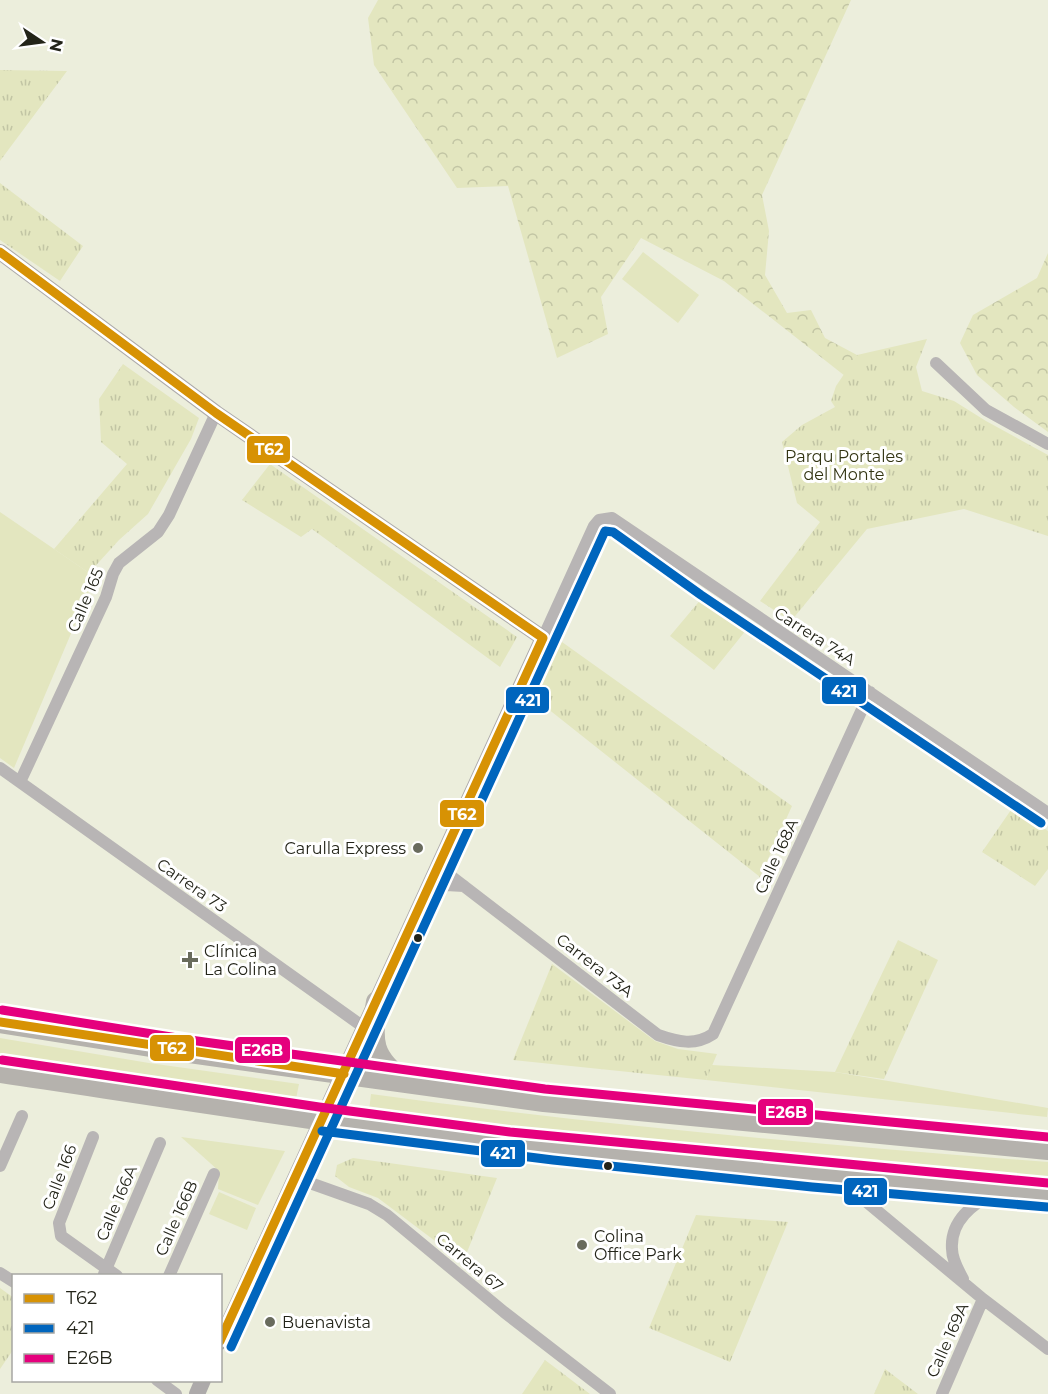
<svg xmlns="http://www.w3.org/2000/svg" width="1048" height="1394" font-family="Montserrat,sans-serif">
<defs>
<pattern id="forest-crowns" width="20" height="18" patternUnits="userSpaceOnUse" patternTransform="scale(1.5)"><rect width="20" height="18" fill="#e3e6bf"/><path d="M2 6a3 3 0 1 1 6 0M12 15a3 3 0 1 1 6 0" fill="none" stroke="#c2c5a4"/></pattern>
<pattern id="park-tufts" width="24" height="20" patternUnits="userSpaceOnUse" patternTransform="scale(1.5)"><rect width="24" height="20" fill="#e3e6bf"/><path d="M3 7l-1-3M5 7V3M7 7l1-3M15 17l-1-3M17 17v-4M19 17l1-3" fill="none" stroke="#c2c5a4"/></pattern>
</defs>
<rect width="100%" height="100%" fill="#eceedc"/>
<path fill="#e3e6bf" d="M 643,252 L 699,295 L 678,323 L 622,279 Z
M 0,512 L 95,577 L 14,768 L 0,758 Z
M 0,1038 L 149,1063 L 299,1084 L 296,1099 L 191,1086 L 0,1054 Z
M 712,1065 L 835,1072 L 1048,1108 L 1047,1117 L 706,1080 Z
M 371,1094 C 596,1125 822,1145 1048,1162 L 1048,1179 C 821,1159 595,1139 369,1111 Z
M 181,1137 L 285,1151 L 258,1205 L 218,1189 L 219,1171 Z
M 219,1192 L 256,1208 L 247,1230 L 209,1214 Z"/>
<path fill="url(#forest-crowns)" d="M 378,0 L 851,0 L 762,195 L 769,231 L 765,275 L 787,313 L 811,310 L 825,338 L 857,355 L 845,376 L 724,281 L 641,238 L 601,297 L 608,334 L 557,358 L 508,186 L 457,188 L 374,65 L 368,18 Z
M 1048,253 L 1048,432 L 1014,407 L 977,375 L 960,343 L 973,315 L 1037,278 Z"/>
<path fill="url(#park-tufts)" d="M 0,70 L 67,71 L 0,161 Z
M 0,183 L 83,246 L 60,281 L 0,240 Z
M 927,339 L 916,367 L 922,391 L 954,401 L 986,421 L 1048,455 L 1048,536 L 964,509 L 867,529 L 791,621 L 760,601 L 820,522 L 797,503 L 782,442 L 802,425 L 835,407 L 831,401 L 836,386 L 857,355 Z
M 123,364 L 199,418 L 191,439 L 148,514 L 119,540 L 89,573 L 54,549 L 127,464 L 101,442 L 99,399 Z
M 270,464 L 517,637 L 500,667 L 312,529 L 301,537 L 242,500 Z
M 702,598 L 747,629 L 714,670 L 670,636 Z
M 555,637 L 792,806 L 760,877 L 528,693 Z
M 1013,807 L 1048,831 L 1048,869 L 1035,886 L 982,852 Z
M 898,940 L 938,960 L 884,1079 L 835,1072 Z
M 552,964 L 655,1041 L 678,1049 L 717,1054 L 706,1080 L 513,1060 Z
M 353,1158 L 497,1178 L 463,1262 L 378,1198 L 349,1187 L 335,1176 L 337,1165 Z
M 696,1215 L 788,1222 L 730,1362 L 649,1328 Z
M 0,1288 L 14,1298 L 13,1350 L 0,1369 Z
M 545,1360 L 590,1394 L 522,1394 Z
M 885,1369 L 918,1394 L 874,1394 Z"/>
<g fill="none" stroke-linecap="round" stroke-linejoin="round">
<path stroke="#b8b5b5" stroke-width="12" d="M 936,363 L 986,410 L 1048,444
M 543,638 L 594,526 L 599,520 L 612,518 L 1048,813
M 0,768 L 365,1028
M 20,782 L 106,597 L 113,574 L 119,563 L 158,532 L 169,515 L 216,413
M 439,867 L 658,1035 C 678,1042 695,1046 713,1034 L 870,692
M 428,893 L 446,885 L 464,886
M 93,1137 L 59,1223 L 61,1236 L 117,1276
M 0,1166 L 22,1116
M 296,1178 L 369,1204 L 387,1215 L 504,1312 L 610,1394
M 828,1182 L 863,1199 L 983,1299 L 1048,1349
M 0,1273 L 14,1282
M 104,1274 L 160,1143
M 169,1276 L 214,1174
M 963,1279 C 958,1269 952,1260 952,1249 C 950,1221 973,1203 995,1193
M 157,1380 L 176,1394
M 942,1394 L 983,1299"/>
<path stroke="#adaaaa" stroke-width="16" d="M 0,252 L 216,413 L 543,638 L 220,1342
M 197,1394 L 203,1380"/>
<path stroke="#b5b2ad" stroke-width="22" d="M 377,1002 C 370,1041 371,1058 405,1082
M 0,1022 L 188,1052 L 544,1101 L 1048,1149
M 0,1072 C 169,1097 339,1124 509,1144 C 689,1164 868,1178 1048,1195"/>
<g stroke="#fff" stroke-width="14">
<path id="bus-1" d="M 0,252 L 216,413 L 543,638
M 0,1022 L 344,1074
M 220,1341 L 543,638"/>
</g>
<g stroke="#fff" stroke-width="14">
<path id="bus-2" d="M 322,1131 L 553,1160 L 812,1187 L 1047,1207
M 231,1347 L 605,531 L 613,532 L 701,595 L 1041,823"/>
</g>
<g stroke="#fff" stroke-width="14">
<path id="bus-3" d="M 2,1010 L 190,1040 L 545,1089 L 1048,1137
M 2,1060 L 319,1107 L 510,1132 L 1048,1183"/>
</g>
<use href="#bus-1" stroke="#d79204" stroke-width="9"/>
<use href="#bus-2" stroke="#0065bd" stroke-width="9"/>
<use href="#bus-3" stroke="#e5007d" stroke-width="9"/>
</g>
<g fill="#696b5d" stroke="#fff" stroke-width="2">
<circle cx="418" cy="848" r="6"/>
<path d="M187 951h6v6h6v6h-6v6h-6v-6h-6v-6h6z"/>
<circle cx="582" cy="1245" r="6"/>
<circle cx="270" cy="1322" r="6"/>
</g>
<g fill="#232419" stroke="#fff" stroke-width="2">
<circle cx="418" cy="938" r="5"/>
<circle cx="608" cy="1166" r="5"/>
</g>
<g text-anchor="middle" stroke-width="6" stroke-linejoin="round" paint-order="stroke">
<g font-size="16" fill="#323412" stroke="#fff">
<text x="844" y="462">Parqu Portales<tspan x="844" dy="18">del Monte</tspan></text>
</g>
<g font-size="16" fill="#232419" stroke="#fff">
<text transform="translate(85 600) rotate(-67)" y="6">Calle 165</text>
<text transform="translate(815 636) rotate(33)" y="6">Carrera 74A</text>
<text transform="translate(776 856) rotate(-65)" y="6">Calle 168A</text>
<text transform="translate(192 885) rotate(35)" y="6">Carrera 73</text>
<text transform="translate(595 965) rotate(38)" y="6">Carrera 73A</text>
<text transform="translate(59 1177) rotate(-69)" y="6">Calle 166</text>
<text transform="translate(116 1203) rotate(-67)" y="6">Calle 166A</text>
<text transform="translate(176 1218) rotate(-66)" y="6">Calle 166B</text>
<text transform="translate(470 1262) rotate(40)" y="6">Carrera 67</text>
<text transform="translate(947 1340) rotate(-66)" y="6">Calle 169A</text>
</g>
<g font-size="16" fill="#232419" stroke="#fff" text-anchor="start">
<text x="406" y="854" text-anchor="end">Carulla Express</text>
<text x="204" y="957">Clínica<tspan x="204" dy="18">La Colina</tspan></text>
<text x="594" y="1242">Colina<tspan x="594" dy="18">Office Park</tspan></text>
<text x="282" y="1328">Buenavista</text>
</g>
</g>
<g stroke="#fff" stroke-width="2">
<rect x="246" y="435" width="45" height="29" rx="6" fill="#d79204"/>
<rect x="821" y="676" width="46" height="29" rx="6" fill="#0065bd"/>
<rect x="505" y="686" width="45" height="28" rx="6" fill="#0065bd"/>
<rect x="439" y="799" width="46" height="29" rx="6" fill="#d79204"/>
<rect x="149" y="1034" width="46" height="28" rx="6" fill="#d79204"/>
<rect x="234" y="1036" width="57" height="28" rx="6" fill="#e5007d"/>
<rect x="757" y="1098" width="57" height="28" rx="6" fill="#e5007d"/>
<rect x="480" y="1139" width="46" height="29" rx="6" fill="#0065bd"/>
<rect x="843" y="1177" width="45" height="29" rx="6" fill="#0065bd"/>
</g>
<g font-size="16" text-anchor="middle" font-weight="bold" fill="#fff">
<text x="269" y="455">T62</text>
<text x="844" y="697">421</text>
<text x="528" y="706">421</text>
<text x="462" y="820">T62</text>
<text x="172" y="1054">T62</text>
<text x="262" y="1056">E26B</text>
<text x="786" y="1118">E26B</text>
<text x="503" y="1159">421</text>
<text x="865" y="1197">421</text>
</g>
<rect x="12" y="1274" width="210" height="108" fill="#ffffff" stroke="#a7a7a3" stroke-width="1.5"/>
<rect x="24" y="1294" width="30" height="9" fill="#d79204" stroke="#a7a7a3" stroke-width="1.5"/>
<text x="66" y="1304" font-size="18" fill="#232419">T62</text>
<rect x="24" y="1324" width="30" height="9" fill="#0065bd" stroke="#a7a7a3" stroke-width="1.5"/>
<text x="66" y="1334" font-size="18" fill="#232419">421</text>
<rect x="24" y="1354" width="30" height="9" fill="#e5007d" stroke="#a7a7a3" stroke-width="1.5"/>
<text x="66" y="1364" font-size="18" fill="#232419">E26B</text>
<g transform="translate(42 42) rotate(103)" stroke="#ffffff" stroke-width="4.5" paint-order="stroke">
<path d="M0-4.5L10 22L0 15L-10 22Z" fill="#232419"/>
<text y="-9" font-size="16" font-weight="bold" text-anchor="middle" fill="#232419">N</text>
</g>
</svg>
